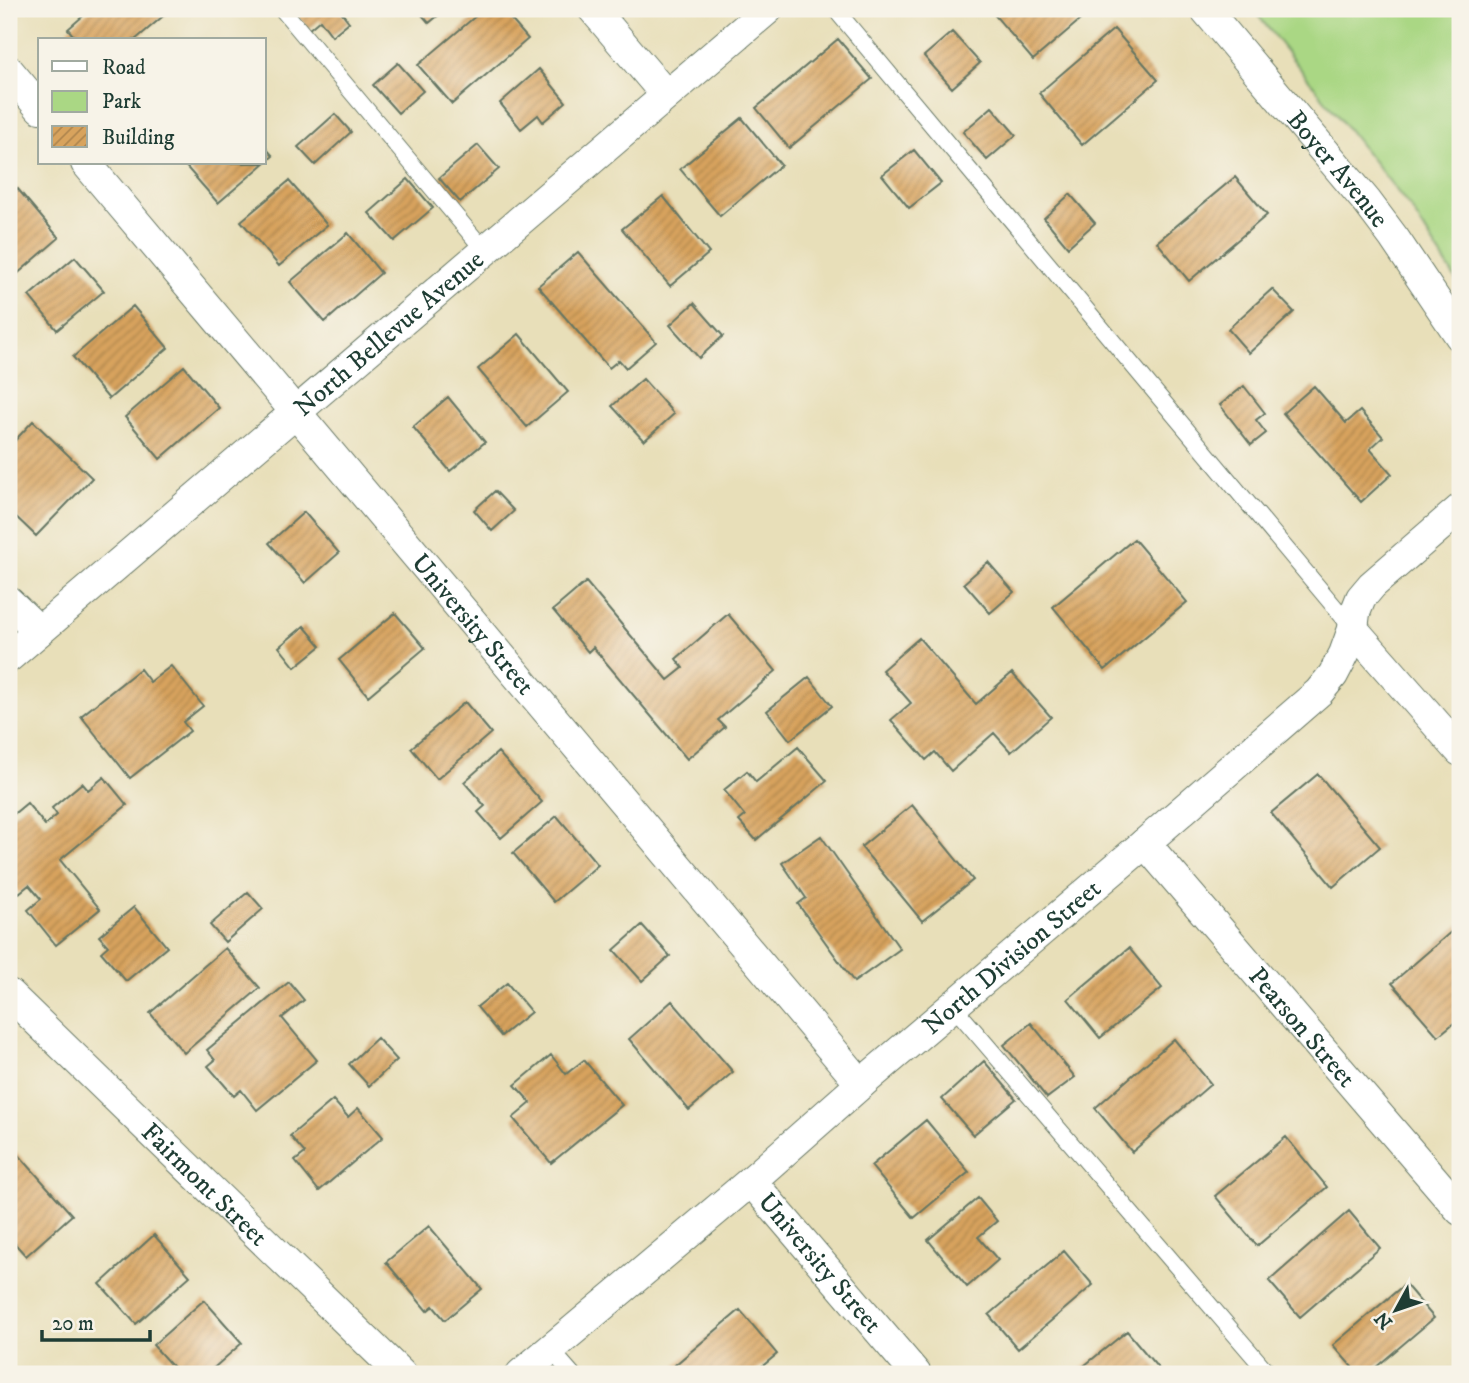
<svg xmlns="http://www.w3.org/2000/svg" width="1469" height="1383" font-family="'IM FELL DW Pica',serif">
<defs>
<pattern id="building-hatch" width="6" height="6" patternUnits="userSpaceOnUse" patternTransform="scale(1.75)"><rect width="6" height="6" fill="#d8a35d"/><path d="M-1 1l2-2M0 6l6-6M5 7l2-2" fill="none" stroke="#af864e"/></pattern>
</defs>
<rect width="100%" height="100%" fill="#f7f3e8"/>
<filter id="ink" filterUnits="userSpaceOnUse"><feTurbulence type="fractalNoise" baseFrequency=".0143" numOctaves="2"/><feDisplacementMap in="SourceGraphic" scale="14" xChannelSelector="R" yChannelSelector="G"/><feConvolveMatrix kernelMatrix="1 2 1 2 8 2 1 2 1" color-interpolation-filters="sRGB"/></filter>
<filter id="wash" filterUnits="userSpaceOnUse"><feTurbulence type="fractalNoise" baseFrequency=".00686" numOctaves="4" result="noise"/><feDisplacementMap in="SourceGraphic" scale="28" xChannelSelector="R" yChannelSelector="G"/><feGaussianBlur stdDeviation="1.57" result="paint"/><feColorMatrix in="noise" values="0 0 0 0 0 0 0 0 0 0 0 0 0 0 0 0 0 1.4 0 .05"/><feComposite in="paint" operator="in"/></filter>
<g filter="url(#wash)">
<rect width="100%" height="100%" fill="#e8dfb9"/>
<path fill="#aad784" stroke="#648a5c" stroke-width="2" d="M 1253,9 L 1460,9 L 1460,286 L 1412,210 Z"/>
<g id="blocks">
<path fill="url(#building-hatch)" d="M 91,9 L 165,9 L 168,12 L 135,40 L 77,40 L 68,29 Z
M 292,9 L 339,9 L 349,22 L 332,36 L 320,20 L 308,30 Z
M 417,9 L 446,9 L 429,23 Z
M 484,9 L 502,9 L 528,39 L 452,104 L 418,65 Z
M 996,9 L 1081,9 L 1086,15 L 1033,60 L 992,12 Z
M 1114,29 L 1158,80 L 1082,145 L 1039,93 Z
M 952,32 L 980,63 L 952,88 L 924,56 Z
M 838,39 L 872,79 L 789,148 L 756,108 Z
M 398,63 L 423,91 L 398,113 L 373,85 Z
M 539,69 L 566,102 L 543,122 L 538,115 L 521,129 L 500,103 Z
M 992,107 L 1016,135 L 987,160 L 963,132 Z
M 335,114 L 351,132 L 315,165 L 298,147 Z
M 742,118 L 781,165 L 720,216 L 680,169 Z
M 478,145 L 499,169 L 460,202 L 439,178 Z
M 264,146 L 273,156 L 218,203 L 183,163 L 264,163 Z
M 914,150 L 941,183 L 909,208 L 882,175 Z
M 1235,177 L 1267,215 L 1189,281 L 1157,242 Z
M 408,179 L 433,208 L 394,241 L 369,213 Z
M 289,181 L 327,225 L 279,266 L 241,221 Z
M 17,188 L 59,238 L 9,281 L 9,195 Z
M 1070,194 L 1095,223 L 1068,247 L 1044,218 Z
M 663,196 L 709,253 L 670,286 L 622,229 Z
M 348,233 L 381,273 L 325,322 L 290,282 Z
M 578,252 L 656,342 L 626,368 L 619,360 L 609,368 L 538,286 Z
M 75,257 L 104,291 L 57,330 L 29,296 Z
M 1272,289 L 1294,312 L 1249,353 L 1228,329 Z
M 694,303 L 723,336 L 699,358 L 670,325 Z
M 133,306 L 168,348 L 109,399 L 73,357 Z
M 519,334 L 568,392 L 527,427 L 478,369 Z
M 184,366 L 219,408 L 160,459 L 125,417 Z
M 643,379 L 674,414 L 644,441 L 612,406 Z
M 1244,386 L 1265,413 L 1256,420 L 1266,433 L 1251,445 L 1220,405 Z
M 1314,386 L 1346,423 L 1360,411 L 1383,437 L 1370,449 L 1392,474 L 1361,502 L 1283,413 Z
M 448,397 L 485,442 L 450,471 L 413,427 Z
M 33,421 L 92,478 L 36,536 L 9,510 L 9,447 Z
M 495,491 L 514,511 L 492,531 L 474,510 Z
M 304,512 L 339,553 L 305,583 L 269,543 Z
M 1134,539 L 1187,602 L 1105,670 L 1053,607 Z
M 988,562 L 1014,592 L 990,613 L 964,583 Z
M 586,582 L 668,680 L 683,668 L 676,659 L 728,614 L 776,671 L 718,720 L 725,727 L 687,759 L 593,647 L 588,652 L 553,610 Z
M 395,613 L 425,648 L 368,696 L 339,660 Z
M 304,626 L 321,646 L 295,667 L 279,647 Z
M 919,638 L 976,704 L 1012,673 L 1051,717 L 1011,752 L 994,733 L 951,771 L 935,752 L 926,760 L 891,720 L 911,703 L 882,670 Z
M 171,666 L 203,706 L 183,722 L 190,731 L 130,778 L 81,716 L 140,669 L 150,682 Z
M 809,677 L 832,706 L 790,740 L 767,711 Z
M 465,702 L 491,733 L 437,779 L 411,748 Z
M 798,747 L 827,781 L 756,840 L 739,821 L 745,816 L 724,790 L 747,771 L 756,782 Z
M 498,752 L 542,802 L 501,838 L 478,812 L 485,806 L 464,782 Z
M 1318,774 L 1380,847 L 1333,887 L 1271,813 Z
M 104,777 L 127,805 L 60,860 L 100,909 L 56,945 L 28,910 L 41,899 L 29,885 L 19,893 L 9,881 L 9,818 L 27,803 L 45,825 L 57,815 L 52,808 L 82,783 L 88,790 Z
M 912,805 L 973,880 L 922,921 L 861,847 Z
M 557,816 L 598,865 L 554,902 L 513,853 Z
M 821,836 L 900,949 L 854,982 L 798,904 L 806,898 L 782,863 Z
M 248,892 L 263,909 L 225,942 L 210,925 Z
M 134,907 L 167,947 L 126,981 L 101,952 L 108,946 L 99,936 Z
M 1460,924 L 1460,1018 L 1438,1036 L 1392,983 Z
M 642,925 L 670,956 L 642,981 L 614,950 Z
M 225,948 L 260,988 L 184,1053 L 150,1013 Z
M 1129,948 L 1162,988 L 1100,1038 L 1068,999 Z
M 289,982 L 304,1000 L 282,1018 L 317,1060 L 257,1110 L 241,1090 L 234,1096 L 208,1066 L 215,1060 L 207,1050 Z
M 507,983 L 531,1012 L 501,1036 L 477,1007 Z
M 672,1001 L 733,1072 L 689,1110 L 629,1039 Z
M 1031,1023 L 1075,1077 L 1047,1098 L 1004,1045 Z
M 377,1038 L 397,1060 L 369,1086 L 349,1064 Z
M 1174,1039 L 1211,1084 L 1132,1152 L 1095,1108 Z
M 551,1055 L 566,1074 L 584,1060 L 622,1105 L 551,1163 L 513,1118 L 531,1103 L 515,1085 Z
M 984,1061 L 1016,1099 L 973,1135 L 942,1099 Z
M 333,1100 L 348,1117 L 358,1108 L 383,1137 L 319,1191 L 295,1161 L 305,1153 L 290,1136 Z
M 926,1120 L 969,1172 L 914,1218 L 871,1166 Z
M 1286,1137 L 1327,1187 L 1257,1246 L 1215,1196 Z
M 11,1146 L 72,1215 L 26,1256 L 9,1237 L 9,1148 Z
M 978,1198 L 997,1221 L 978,1237 L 998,1260 L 967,1287 L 928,1240 Z
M 1349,1211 L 1380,1248 L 1300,1317 L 1269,1281 Z
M 429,1226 L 482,1289 L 445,1320 L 433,1306 L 427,1311 L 386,1262 Z
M 154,1235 L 190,1276 L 136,1324 L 100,1284 Z
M 1064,1251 L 1093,1285 L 1018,1349 L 989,1315 Z
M 1405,1284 L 1434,1318 L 1368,1374 L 1358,1374 L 1333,1345 Z
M 204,1300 L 242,1343 L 207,1374 L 179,1374 L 153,1345 Z
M 740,1310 L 777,1354 L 753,1374 L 682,1374 L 675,1365 Z
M 1127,1331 L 1163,1374 L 1074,1374 Z"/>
</g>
</g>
<g filter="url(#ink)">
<use href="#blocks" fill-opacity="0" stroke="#657663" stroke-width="2"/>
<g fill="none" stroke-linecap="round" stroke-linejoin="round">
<g stroke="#657663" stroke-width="18">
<path id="lane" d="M 282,9 L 485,251
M 835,9 L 1353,629
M 953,1006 L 1269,1374
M 550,1349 L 572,1374"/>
</g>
<g stroke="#657663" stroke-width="32">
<g id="street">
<path d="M 593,9 L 666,95"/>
<path id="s1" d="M 1205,9 L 1367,202 L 1394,238 L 1460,336"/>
<path d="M 9,71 L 40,108"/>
<path id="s2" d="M 86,163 L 861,1084"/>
<path d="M 9,602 L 39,631"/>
<path d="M 1353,629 L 1460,751"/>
<path id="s3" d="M 9,657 L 768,9"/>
<path id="s4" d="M 1145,843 L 1460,1210"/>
<path id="s5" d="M 9,994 L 401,1374"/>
<path id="s6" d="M 751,1181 L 916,1374"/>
<path id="s7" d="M 521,1374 L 751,1181 L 861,1084 L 1145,843 L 1319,692 L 1333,675 L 1344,654 L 1353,629 L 1355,613 L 1361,598 L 1372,585 L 1460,509"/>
</g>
</g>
<use href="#lane" stroke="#fff" stroke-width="16"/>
<use href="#street" stroke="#fff" stroke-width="30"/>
</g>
</g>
<g text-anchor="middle" stroke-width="7" stroke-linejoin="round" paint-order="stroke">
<g font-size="26" fill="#1f3d34" stroke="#f7f3e8">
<text dy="9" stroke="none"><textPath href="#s1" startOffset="208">Boyer Avenue</textPath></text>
<text dy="9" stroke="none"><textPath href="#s3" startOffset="499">North Bellevue Avenue</textPath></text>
<text dy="9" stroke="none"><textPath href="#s2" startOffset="602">University Street</textPath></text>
<text dy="9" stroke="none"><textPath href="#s7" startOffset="644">North Division Street</textPath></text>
<text dy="9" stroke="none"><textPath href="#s4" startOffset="242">Pearson Street</textPath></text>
<text dy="9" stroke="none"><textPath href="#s5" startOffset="273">Fairmont Street</textPath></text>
<text dy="9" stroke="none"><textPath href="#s6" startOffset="107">University Street</textPath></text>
</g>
</g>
<rect width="1469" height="1383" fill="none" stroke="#f7f3e8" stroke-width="35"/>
<rect x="38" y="38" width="228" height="126" fill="#f7f3e8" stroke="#a1aaa0" stroke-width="2"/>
<rect x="52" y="61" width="35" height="10" fill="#ffffff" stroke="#a1aaa0" stroke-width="2"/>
<text x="102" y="74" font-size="21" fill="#1f3d34">Road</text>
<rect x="52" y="91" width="35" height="21" fill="#aad784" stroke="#a1aaa0" stroke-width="2"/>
<text x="102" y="108" font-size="21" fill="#1f3d34">Park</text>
<rect x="52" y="126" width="35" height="21" fill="url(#building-hatch)" stroke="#a1aaa0" stroke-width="2"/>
<text x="102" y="144" font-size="21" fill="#1f3d34">Building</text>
<g transform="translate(1396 1310) rotate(230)" stroke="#f7f3e8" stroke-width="5" paint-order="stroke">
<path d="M0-5L12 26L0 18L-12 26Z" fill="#1f3d34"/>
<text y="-10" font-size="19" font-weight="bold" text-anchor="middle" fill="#1f3d34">N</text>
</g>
<path d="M42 1330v10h108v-10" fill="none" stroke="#1f3d34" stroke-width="3.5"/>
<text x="52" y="1330" font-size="21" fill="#1f3d34" stroke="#f7f3e8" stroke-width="5" paint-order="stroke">20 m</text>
</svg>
